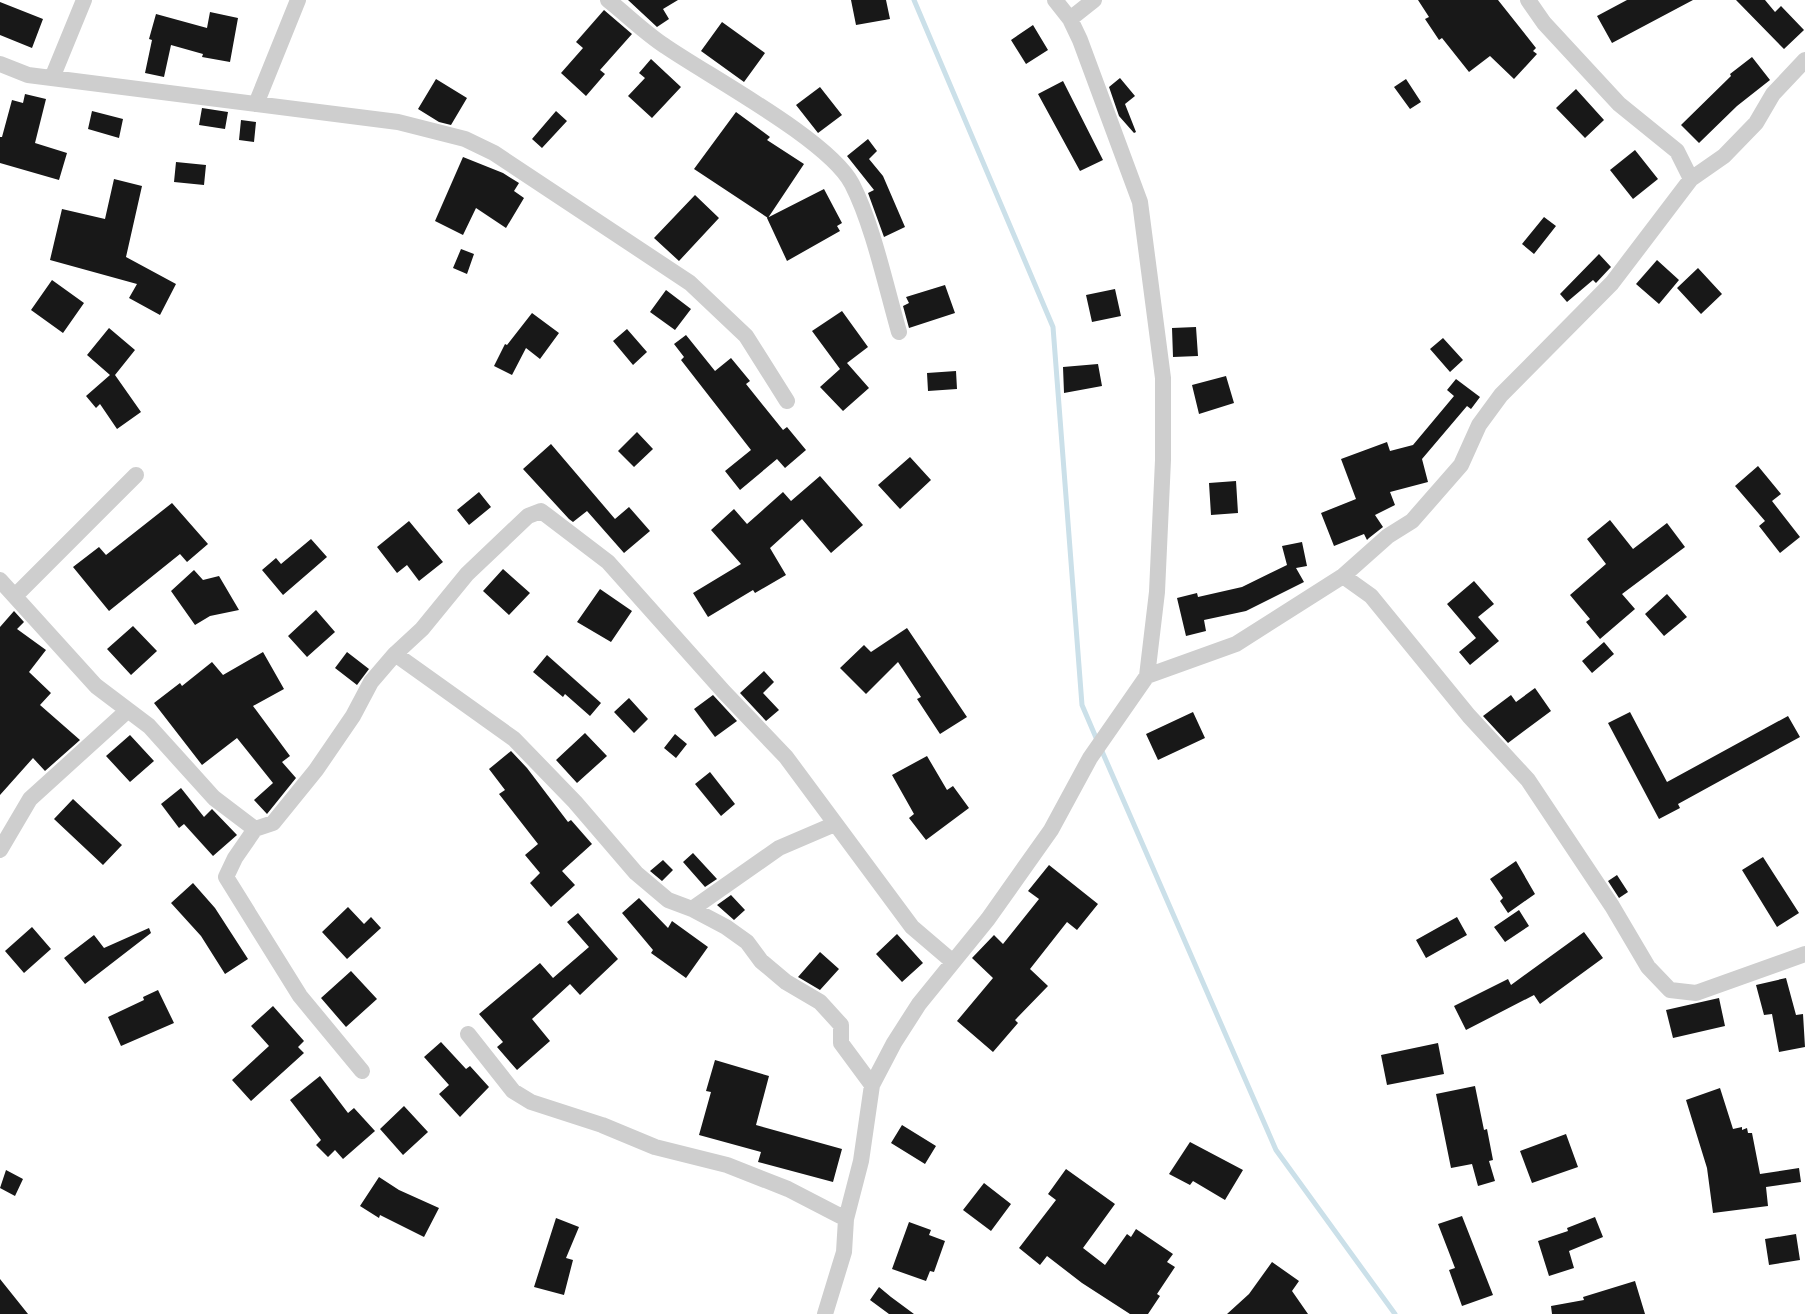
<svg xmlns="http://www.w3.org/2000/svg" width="1805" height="1314" font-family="'Asap Condensed',sans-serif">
<rect width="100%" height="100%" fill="#fff"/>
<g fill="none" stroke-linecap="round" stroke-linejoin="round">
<path stroke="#cbe0e9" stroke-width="5" d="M 914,0 L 1053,327 L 1082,705 L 1097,740
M 1101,749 L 1276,1150 L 1395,1314"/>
</g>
<path fill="#181818" d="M 628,0 L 678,0 L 663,9 L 669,19 L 657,27 Z
M 851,0 L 886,0 L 890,19 L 856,25 Z
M 1418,0 L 1498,0 L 1536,48 L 1533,51 L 1537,54 L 1514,79 L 1490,56 L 1469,72 L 1442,38 L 1439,40 L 1425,19 L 1429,17 Z
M 1627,0 L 1693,0 L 1612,43 L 1597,16 Z
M 1736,0 L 1765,0 L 1775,12 L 1781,6 L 1804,30 L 1784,49 Z
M 0,2 L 43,19 L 32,48 L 0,35 Z
M 604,10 L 632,34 L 600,70 L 605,74 L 586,96 L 561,73 L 583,48 L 576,42 Z
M 210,12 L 238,18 L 230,62 L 202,57 L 203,54 L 171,45 L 164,77 L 145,73 L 152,40 L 149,39 L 156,14 L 207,28 Z
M 722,22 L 765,53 L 744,82 L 701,51 Z
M 1033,25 L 1048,50 L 1026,64 L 1011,40 Z
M 1752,57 L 1770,80 L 1737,106 L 1699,143 L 1681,125 L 1731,76 L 1730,74 Z
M 651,59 L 681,87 L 652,118 L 628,96 L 645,78 L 639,73 Z
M 1120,78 L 1135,96 L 1125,104 L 1136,132 L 1134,133 L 1119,116 L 1109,87 Z
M 436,79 L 467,98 L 451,125 L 439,122 L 418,109 Z
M 1406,79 L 1421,102 L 1410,109 L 1394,87 Z
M 1063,81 L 1103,160 L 1080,171 L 1038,94 Z
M 820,87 L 842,115 L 818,133 L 796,105 Z
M 1576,89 L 1604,120 L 1585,138 L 1556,108 Z
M 25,94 L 46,99 L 35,143 L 67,153 L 59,180 L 0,163 L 0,137 L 2,137 L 12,100 L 23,103 Z
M 202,108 L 228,112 L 225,129 L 199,125 Z
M 92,111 L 123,119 L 119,138 L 88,129 Z
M 556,111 L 567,121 L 542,148 L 532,139 Z
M 736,112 L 770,137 L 767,140 L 804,164 L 768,218 L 694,169 Z
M 241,120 L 256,122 L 254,142 L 239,140 Z
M 868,139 L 877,151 L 869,159 L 883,176 L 905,227 L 884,237 L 868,193 L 874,190 L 847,156 Z
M 1635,150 L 1658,179 L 1633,199 L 1610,170 Z
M 463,157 L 503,173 L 519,183 L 514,191 L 524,198 L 506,228 L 476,208 L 463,235 L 435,221 Z
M 176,162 L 206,165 L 204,185 L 174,182 Z
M 114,179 L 142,186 L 126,257 L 176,284 L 160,315 L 129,298 L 137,284 L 50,260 L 62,209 L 105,219 Z
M 824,189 L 842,223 L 837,226 L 840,231 L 787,261 L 767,218 Z
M 695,195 L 719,218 L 679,261 L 654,238 Z
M 1544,217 L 1556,226 L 1534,254 L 1522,244 Z
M 461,249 L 474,254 L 467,274 L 453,268 Z
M 1599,254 L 1611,267 L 1596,283 L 1593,280 L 1567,302 L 1560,294 Z
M 1657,260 L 1679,280 L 1659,304 L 1636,284 Z
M 1698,268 L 1722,294 L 1701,314 L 1677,288 Z
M 52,280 L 84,303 L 63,333 L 31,310 Z
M 945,285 L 955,313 L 909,328 L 903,306 L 909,303 L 906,297 Z
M 1115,289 L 1121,316 L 1092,322 L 1086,295 Z
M 666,290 L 691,309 L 675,330 L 650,312 Z
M 842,311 L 868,347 L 847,363 L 869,388 L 843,411 L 820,387 L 840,369 L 812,331 Z
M 532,313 L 559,333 L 540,359 L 526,348 L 512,375 L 494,366 L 505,344 L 507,345 Z
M 1196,327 L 1198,356 L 1173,357 L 1172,328 Z
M 109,328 L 135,350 L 115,375 L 141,412 L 117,429 L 100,404 L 96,408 L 86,396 L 110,375 L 87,355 Z
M 627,329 L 647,352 L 633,365 L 613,341 Z
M 686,335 L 715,371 L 731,358 L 750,381 L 746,384 L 783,430 L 787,427 L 806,450 L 785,468 L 777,459 L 740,490 L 725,471 L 751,450 L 681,360 L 684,357 L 674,344 Z
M 1443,338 L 1463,360 L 1450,372 L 1430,349 Z
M 1098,364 L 1102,386 L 1064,393 L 1063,367 Z
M 956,371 L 957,389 L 928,391 L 927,373 Z
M 1226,376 L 1234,403 L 1199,414 L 1192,385 Z
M 1456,379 L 1480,397 L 1471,409 L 1467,406 L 1422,459 L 1428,482 L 1390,492 L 1395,505 L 1375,515 L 1383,527 L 1369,538 L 1367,540 L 1364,534 L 1334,546 L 1321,513 L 1356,499 L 1341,459 L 1387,442 L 1390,451 L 1413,445 L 1454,396 L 1447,390 Z
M 637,432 L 653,449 L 634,467 L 618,451 Z
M 551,444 L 615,519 L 629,507 L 650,531 L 624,553 L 587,511 L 573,522 L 569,519 L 523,469 Z
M 910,457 L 931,480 L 900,509 L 878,485 Z
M 1758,466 L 1781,494 L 1772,501 L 1800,537 L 1780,553 L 1759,526 L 1765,521 L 1735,486 Z
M 820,476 L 863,525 L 831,553 L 802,519 L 770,548 L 786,575 L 755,593 L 753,590 L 708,617 L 693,593 L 741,564 L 711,530 L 734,509 L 747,524 L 783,492 L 791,501 Z
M 1236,481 L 1238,513 L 1211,515 L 1209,483 Z
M 479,492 L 491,507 L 469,525 L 457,510 Z
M 172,503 L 208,544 L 187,562 L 180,554 L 109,611 L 73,567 L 99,547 L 106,555 Z
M 1610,520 L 1633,549 L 1667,523 L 1685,547 L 1622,594 L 1635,609 L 1600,639 L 1586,622 L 1590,619 L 1570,595 L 1606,564 L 1587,539 Z
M 409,521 L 443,562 L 419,581 L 407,565 L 397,573 L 377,547 Z
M 311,539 L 327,557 L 283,595 L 262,570 L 276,558 L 281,564 Z
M 1302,542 L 1307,566 L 1296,568 L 1304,582 L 1246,611 L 1204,620 L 1206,631 L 1186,636 L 1177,598 L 1197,593 L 1198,597 L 1242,587 L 1287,565 L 1282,546 Z
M 503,569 L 530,593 L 509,615 L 483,591 Z
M 194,570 L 203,580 L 219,576 L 239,610 L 210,616 L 195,625 L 171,591 Z
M 1474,581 L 1494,604 L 1478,617 L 1499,641 L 1470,665 L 1459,652 L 1476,638 L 1447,604 Z
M 600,589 L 632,611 L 611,642 L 577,622 Z
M 1667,594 L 1687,617 L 1664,636 L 1645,614 Z
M 316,610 L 335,632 L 307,657 L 288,636 Z
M 14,611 L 24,622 L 17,629 L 46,650 L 29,672 L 51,693 L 40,705 L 80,740 L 45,771 L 33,758 L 0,795 L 0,627 Z
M 133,626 L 157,651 L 131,675 L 107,649 Z
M 907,628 L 967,717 L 940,734 L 917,699 L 921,697 L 898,662 L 866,694 L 840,668 L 864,645 L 871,652 Z
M 1604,642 L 1614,654 L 1592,673 L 1582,661 Z
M 263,652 L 284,689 L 253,706 L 290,756 L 282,762 L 296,778 L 267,814 L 254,800 L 273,783 L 237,738 L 202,765 L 154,703 L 180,683 L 182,686 L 212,662 L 223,675 Z
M 347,652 L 369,669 L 357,685 L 335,668 Z
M 547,655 L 601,703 L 590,716 L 565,694 L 563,697 L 533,672 Z
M 764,671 L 774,682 L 763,693 L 779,710 L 766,721 L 740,693 Z
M 1535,688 L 1551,711 L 1508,743 L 1483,716 L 1511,695 L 1516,702 Z
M 713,695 L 737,721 L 715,737 L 694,709 Z
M 629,698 L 648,719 L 634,733 L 614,712 Z
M 1193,712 L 1205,738 L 1158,760 L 1146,734 Z
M 1630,712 L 1667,782 L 1788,716 L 1800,737 L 1678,804 L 1680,808 L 1659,819 L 1608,723 Z
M 585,733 L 607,756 L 577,783 L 556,760 Z
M 675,734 L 687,744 L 676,758 L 664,748 Z
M 130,735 L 154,761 L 130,782 L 106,756 Z
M 511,751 L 527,768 L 568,822 L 571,820 L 592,844 L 562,871 L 575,885 L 551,907 L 530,883 L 540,873 L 525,855 L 538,844 L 499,794 L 505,790 L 489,769 Z
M 927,756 L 947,790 L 953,786 L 969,808 L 926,840 L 909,818 L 914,814 L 892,775 Z
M 710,772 L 735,804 L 721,816 L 695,784 Z
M 181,788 L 204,817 L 212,809 L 237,835 L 213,856 L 184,824 L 179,828 L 161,804 Z
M 73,799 L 122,845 L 103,865 L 54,819 Z
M 693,853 L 717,879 L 705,887 L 683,862 Z
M 1763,857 L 1799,913 L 1777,927 L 1742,870 Z
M 663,860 L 673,870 L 662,881 L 650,871 Z
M 1516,861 L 1535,894 L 1508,913 L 1500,901 L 1503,898 L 1490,879 Z
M 1049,865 L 1098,904 L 1077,930 L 1067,922 L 1030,969 L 1048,986 L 1015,1020 L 1018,1023 L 993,1052 L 957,1021 L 993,978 L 972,958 L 994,935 L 1003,944 L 1039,899 L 1028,891 Z
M 1617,875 L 1628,892 L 1619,898 L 1608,881 Z
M 193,883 L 215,908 L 248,959 L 225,974 L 201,936 L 171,903 Z
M 731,895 L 745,910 L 734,920 L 717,905 Z
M 639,898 L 668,928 L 672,921 L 708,947 L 686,978 L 651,953 L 653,950 L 622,913 Z
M 348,907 L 364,924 L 371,917 L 381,928 L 347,959 L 322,932 Z
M 1519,910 L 1529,926 L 1505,942 L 1494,927 Z
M 578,913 L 618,959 L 580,995 L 570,984 L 532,1019 L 550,1041 L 517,1070 L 497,1047 L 503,1042 L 479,1014 L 540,963 L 553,978 L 589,947 L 567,922 Z
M 1457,917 L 1467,935 L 1426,958 L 1416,940 Z
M 32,927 L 51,949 L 24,973 L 5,951 Z
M 149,928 L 151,933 L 85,984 L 64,958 L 94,935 L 104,948 Z
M 1584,932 L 1603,958 L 1540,1004 L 1534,995 L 1466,1030 L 1454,1006 L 1508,979 L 1511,985 Z
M 897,934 L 923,963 L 902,982 L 876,954 Z
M 820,952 L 839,969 L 820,990 L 798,977 Z
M 351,971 L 377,999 L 346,1027 L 321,998 Z
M 1786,978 L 1796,1015 L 1803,1014 L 1805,1047 L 1779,1052 L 1772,1014 L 1764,1015 L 1756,985 Z
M 158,990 L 174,1023 L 121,1046 L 108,1017 L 144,1000 L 143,997 Z
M 1719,998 L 1725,1026 L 1673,1038 L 1666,1010 Z
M 273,1006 L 304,1041 L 298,1047 L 304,1053 L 251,1101 L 232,1080 L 269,1046 L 251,1026 Z
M 441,1042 L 466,1069 L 470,1066 L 489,1087 L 460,1117 L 439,1094 L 449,1085 L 424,1057 Z
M 1438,1043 L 1444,1074 L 1387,1085 L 1381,1055 Z
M 715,1060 L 769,1076 L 756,1125 L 842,1149 L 833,1182 L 758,1162 L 761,1152 L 699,1135 L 711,1092 L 706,1091 Z
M 320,1076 L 348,1113 L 354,1108 L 375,1131 L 343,1159 L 335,1150 L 328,1157 L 316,1145 L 321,1140 L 290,1100 Z
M 1475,1086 L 1484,1130 L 1487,1129 L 1493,1160 L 1489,1161 L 1495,1181 L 1478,1186 L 1472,1164 L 1451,1168 L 1436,1094 Z
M 1720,1088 L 1733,1129 L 1742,1127 L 1742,1130 L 1747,1128 L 1748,1133 L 1752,1133 L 1760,1174 L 1799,1168 L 1801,1182 L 1766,1187 L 1768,1206 L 1713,1213 L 1707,1168 L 1686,1100 Z
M 404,1106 L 428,1132 L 403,1155 L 380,1129 Z
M 902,1125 L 936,1146 L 925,1164 L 891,1143 Z
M 1566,1134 L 1578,1167 L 1532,1183 L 1520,1151 Z
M 1190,1142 L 1243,1170 L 1225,1200 L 1193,1181 L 1190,1185 L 1169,1174 Z
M 1066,1169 L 1115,1204 L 1083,1248 L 1105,1265 L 1127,1234 L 1131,1237 L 1136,1229 L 1173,1254 L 1167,1262 L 1175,1267 L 1157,1294 L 1160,1296 L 1148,1314 L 1130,1314 L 1082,1283 L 1047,1256 L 1040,1265 L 1019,1248 L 1056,1200 L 1048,1194 Z
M 6,1170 L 23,1179 L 15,1196 L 0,1188 Z
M 379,1177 L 399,1190 L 439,1208 L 424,1237 L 380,1215 L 379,1218 L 360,1206 Z
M 984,1183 L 1011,1204 L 991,1231 L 963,1210 Z
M 1462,1216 L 1493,1295 L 1462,1306 L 1449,1270 L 1455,1268 L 1438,1224 Z
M 1595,1217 L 1603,1237 L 1569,1251 L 1574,1268 L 1549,1276 L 1538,1241 L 1568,1231 L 1567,1228 Z
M 556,1218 L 579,1227 L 566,1258 L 573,1260 L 564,1295 L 534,1287 Z
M 909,1222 L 931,1230 L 929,1235 L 945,1241 L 934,1272 L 930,1271 L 926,1281 L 892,1269 Z
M 1796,1234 L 1800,1260 L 1769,1265 L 1765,1239 Z
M 1272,1262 L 1299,1281 L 1292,1291 L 1308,1314 L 1227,1314 L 1249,1294 Z
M 0,1279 L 28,1314 L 0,1314 Z
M 1635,1281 L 1645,1314 L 1552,1314 L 1551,1306 L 1584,1300 L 1583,1297 Z
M 879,1287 L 891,1297 L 914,1314 L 889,1314 L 870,1300 Z"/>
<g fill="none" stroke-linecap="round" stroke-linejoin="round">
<path stroke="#cecece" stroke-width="16" d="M 608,0 C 627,15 645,33 665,46 C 710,77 829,140 852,184 C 873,225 886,287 899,332
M 1528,0 L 1544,23 L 1619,104 L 1677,151 L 1691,179
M 1070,19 L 1094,0
M 0,64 L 28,75 L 398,122 L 465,139 L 494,153 L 690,283 L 746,336 L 787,401
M 52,78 L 84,0
M 256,104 L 298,0
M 1343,576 L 1371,596 L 1469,716 L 1528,780 L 1612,906 L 1648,967 L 1670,990 L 1696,993 L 1805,954
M 0,580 L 96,686 L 149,726 L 214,798 L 255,829 L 273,823 L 316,770 L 353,716 L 371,682 L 395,654 L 422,629 L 467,574 L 528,516 L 541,511 L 608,562 L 724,692 L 786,757 L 912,927 L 953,962
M 15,596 L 136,475
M 395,654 L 514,739 L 575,802 L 636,873 L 668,900 L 692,909 L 779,848 L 835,824
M 1147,676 L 1236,644 L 1343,576 L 1388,536 L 1412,521 L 1461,465 L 1479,425 L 1501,395 L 1612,283 L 1691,179 L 1724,156 L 1756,123 L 1773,94 L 1805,60
M 255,829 L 235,858 L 226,877 L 300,996 L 362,1071
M 0,850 L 30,799 L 127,711
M 692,909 L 726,927 L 747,942 L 761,961 L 786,982 L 820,1002 L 841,1025 L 841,1043 L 872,1085
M 468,1034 L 513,1091 L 531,1102 L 602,1125 L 655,1147 L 727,1165 L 788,1189 L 846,1219
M 825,1314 L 844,1252 L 846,1219 L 861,1161 L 872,1085 L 894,1043 L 919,1004 L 988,919 L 1051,830 L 1090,758 L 1147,676 L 1157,592 L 1163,460 L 1163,378 L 1140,202 L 1080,40 L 1070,19 L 1055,0"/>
</g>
</svg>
